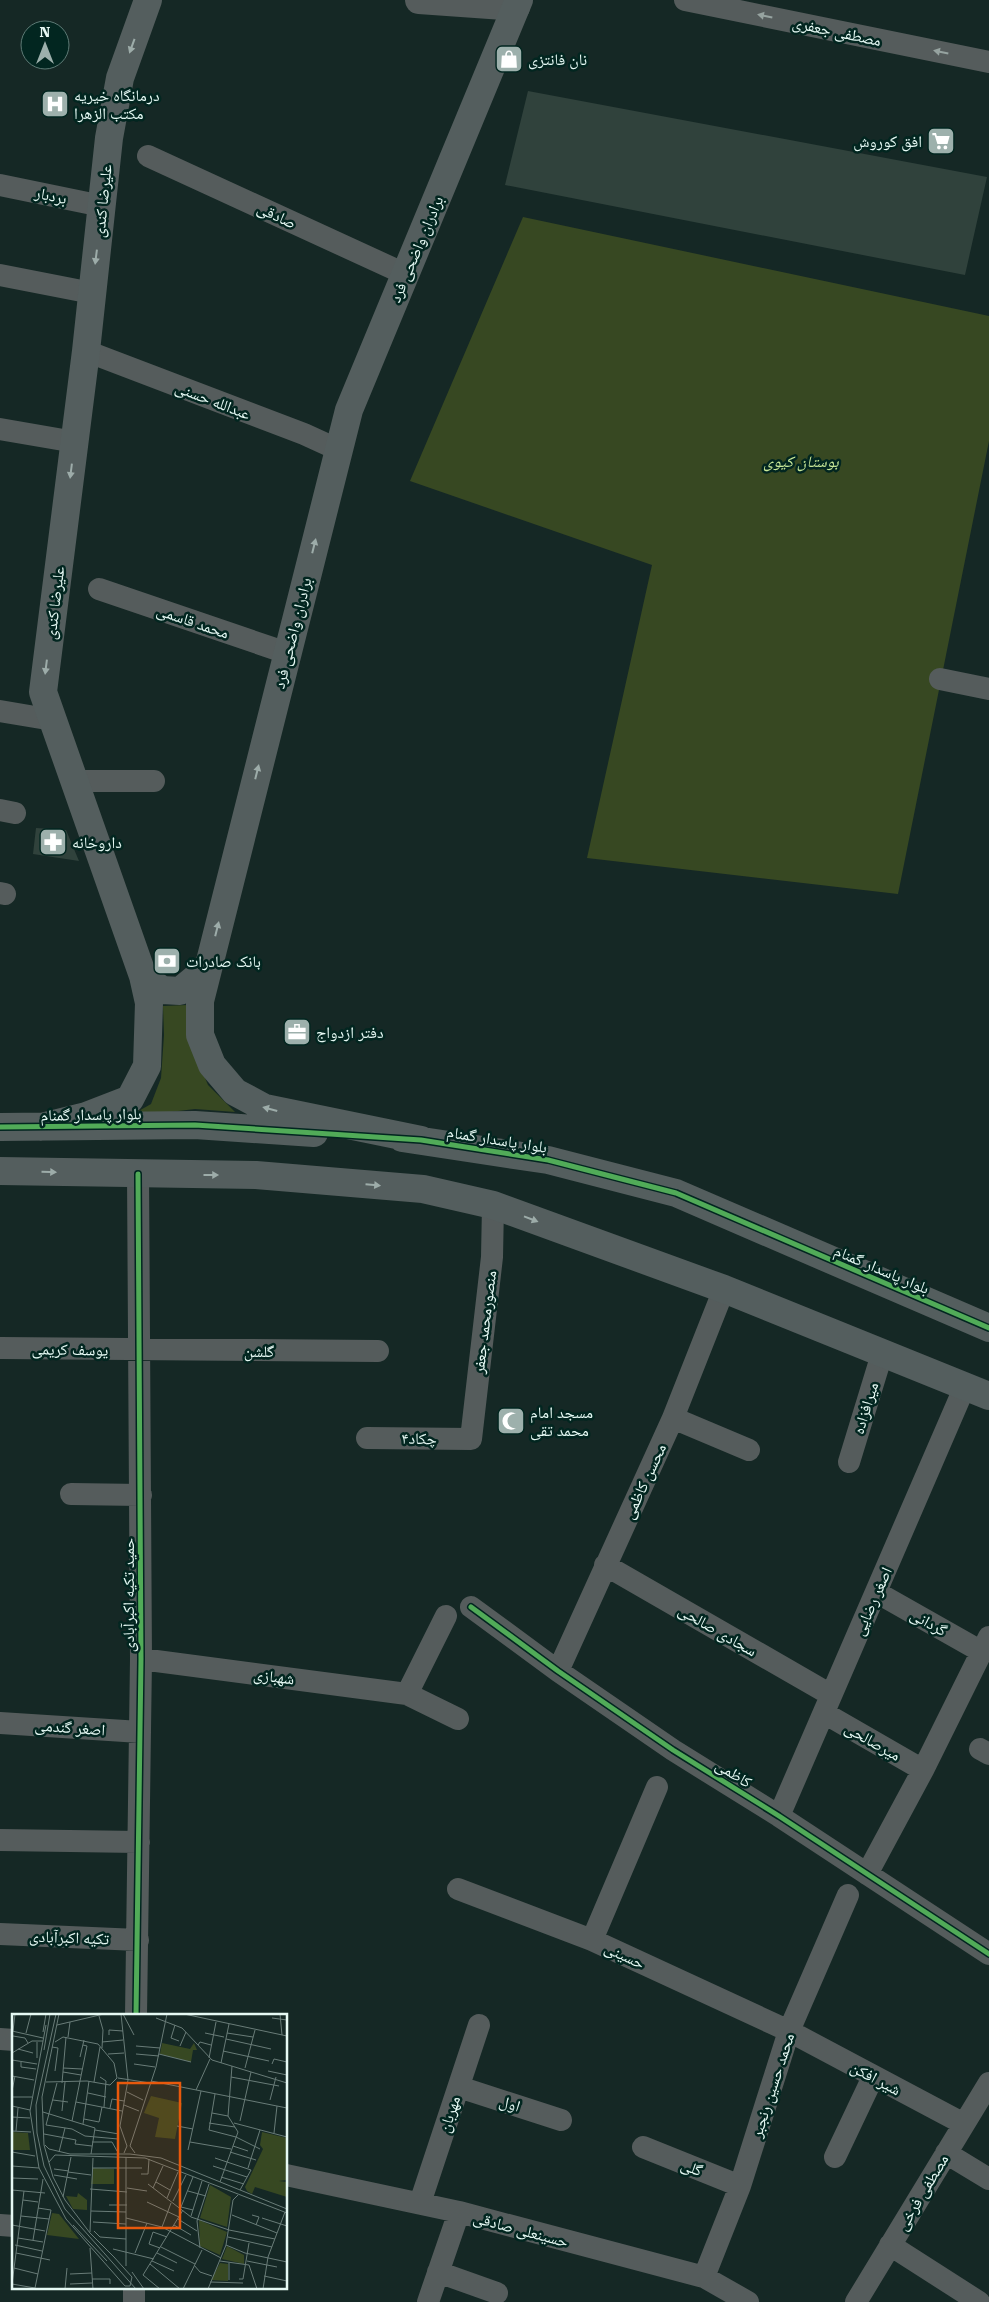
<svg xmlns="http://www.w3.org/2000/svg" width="989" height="2302" font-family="'Roboto Serif','Noto Naskh Arabic',serif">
<rect width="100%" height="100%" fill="#152825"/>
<path fill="#374822" d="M 523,217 L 989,316 L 989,441 L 898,894 L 587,858 L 652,565 L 410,481 Z
M 188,1005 L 197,1059 L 208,1085 L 235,1112 L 195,1109 L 128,1117 L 151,1104 L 161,1078 L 164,1035 L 163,1006 Z"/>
<path fill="#30423c" d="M 528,91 L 987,177 L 965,275 L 505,185 Z
M 36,828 L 66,830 L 79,861 L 33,854 Z"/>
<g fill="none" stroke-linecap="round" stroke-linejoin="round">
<path stroke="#555c5c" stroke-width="22" d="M 685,0 L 989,62
M 148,156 L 405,274
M 0,185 L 102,206
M 0,275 L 92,293
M 86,351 L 304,434 L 339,450
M 0,429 L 75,442
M 99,589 L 287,653
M 940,679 L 989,689
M 0,711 L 53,720
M 74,781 L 154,781
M 0,810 L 15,813
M 0,893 L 5,894
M 0,1348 L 378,1351
M 673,1418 L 749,1450
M 367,1438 L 471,1439 L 492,1257 L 493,1205
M 849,1462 L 882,1354
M 71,1494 L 141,1495
M 605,1565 L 831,1695
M 876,1592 L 982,1652
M 471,1607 L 558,1671 L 673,1750 L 779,1816 L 989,1954
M 141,1659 L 407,1694 L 458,1719
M 558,1671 L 673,1418 L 724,1289
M 407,1694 L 446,1616
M 824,1713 L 923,1770
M 0,1723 L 140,1732
M 980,1749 L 989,1754
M 779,1816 L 965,1386
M 0,1840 L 139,1842
M 867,1874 L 923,1770 L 989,1637
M 458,1889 L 592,1940 L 789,2031 L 964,2124
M 0,1934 L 138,1940
M 592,1940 L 657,1787
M 136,2016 L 141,1659 L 138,1174
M 0,2039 L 14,2040
M 459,2087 L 561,2120
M 643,2147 L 740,2186
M 946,2153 L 989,2179
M 835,2157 L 873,2077
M 286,2175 L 459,2212 L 704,2277 L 748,2302
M 420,2203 L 479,2025
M 0,2225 L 14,2226
M 890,2245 L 979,2302
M 438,2272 L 497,2293
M 704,2277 L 740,2186 L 789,2031 L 848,1895
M 134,2302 L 134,2288
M 428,2302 L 459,2212
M 856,2302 L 989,2083"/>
<path stroke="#555c5c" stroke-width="28" d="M 419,0 L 516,7"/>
<path stroke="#545e5e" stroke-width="28" d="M 143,976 L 162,990 L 180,991 L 208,968
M 0,1127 L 195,1125 L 314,1133
M 41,1127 L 86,1116 L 130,1099 L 147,1066 L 149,1003 L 143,976 L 43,692 L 86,351 L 109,138 L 120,78 L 148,0
M 402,1138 L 548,1160 L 676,1193 L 989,1328
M 421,1140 L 265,1108 L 235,1092 L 212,1065 L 200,1035 L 200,1001 L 349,410 L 519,0
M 0,1171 L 256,1175 L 423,1189 L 493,1205 L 724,1289 L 989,1396"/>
<g stroke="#022620" stroke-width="8">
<path id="cycleway" d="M 0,1127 L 195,1125 L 421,1140 L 548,1160 L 676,1193 L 989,1328
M 471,1607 L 558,1671 L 673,1750 L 779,1816 L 989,1954
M 136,2016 L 141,1659 L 138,1174"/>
</g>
<use href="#cycleway" stroke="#51ab58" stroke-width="5"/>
</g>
<defs><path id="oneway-solid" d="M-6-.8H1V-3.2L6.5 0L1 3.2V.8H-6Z" transform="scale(1.25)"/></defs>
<g fill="#96a3a0">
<use href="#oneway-solid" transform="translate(765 16) rotate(-168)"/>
<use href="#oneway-solid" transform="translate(941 52) rotate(-168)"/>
</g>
<g fill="#9daca9">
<use href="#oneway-solid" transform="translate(132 46) rotate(110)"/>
<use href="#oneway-solid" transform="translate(96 257) rotate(97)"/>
<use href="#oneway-solid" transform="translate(71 471) rotate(97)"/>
<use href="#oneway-solid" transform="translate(314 546) rotate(-76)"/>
<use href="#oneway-solid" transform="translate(46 667) rotate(97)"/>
<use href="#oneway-solid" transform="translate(257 772) rotate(-76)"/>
<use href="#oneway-solid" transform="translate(217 929) rotate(-76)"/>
<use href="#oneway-solid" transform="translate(270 1109) rotate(-165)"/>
<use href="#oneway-solid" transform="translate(49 1172) rotate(2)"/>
<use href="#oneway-solid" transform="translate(211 1175)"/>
<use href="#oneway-solid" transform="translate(373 1185) rotate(5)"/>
<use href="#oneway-solid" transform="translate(531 1219) rotate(21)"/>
</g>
<defs>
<g id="shop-square" transform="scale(1.4375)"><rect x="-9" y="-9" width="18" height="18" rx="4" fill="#9db0ac" stroke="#022620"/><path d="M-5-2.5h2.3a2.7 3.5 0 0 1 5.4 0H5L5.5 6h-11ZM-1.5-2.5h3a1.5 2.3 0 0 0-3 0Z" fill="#fff"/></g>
<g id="hospital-square" transform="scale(1.4375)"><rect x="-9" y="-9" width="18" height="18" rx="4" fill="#9db0ac" stroke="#022620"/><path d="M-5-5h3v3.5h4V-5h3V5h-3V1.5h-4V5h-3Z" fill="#fff"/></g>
<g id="supermarket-square" transform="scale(1.4375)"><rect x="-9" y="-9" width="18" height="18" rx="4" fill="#9db0ac" stroke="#022620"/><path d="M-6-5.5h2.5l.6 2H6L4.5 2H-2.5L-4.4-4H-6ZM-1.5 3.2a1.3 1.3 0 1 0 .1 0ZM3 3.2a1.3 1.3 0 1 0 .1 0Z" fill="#fff"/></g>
<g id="pharmacy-square" transform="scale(1.4375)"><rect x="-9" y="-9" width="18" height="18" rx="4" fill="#9db0ac" stroke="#022620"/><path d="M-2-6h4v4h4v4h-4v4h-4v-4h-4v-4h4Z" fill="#fff"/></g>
<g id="bank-square" transform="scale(1.4375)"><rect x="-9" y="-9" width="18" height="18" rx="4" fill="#9db0ac" stroke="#022620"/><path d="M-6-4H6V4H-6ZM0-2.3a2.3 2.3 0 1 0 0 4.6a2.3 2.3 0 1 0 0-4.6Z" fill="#fff"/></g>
<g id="office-square" transform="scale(1.4375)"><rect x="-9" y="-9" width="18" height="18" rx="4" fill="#9db0ac" stroke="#022620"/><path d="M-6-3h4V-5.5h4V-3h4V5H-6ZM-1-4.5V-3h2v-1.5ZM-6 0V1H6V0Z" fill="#fff"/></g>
<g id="mosque-square" transform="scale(1.4375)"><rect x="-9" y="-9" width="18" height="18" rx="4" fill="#9db0ac" stroke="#022620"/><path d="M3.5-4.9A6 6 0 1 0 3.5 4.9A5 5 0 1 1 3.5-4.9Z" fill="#fff"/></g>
</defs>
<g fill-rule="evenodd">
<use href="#shop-square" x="509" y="59"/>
<use href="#hospital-square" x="55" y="104"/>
<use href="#supermarket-square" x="941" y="141"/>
<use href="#pharmacy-square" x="53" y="842"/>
<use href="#bank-square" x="167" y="961"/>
<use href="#office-square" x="297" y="1032"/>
<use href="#mosque-square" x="511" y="1421"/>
</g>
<g text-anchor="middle" stroke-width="5" stroke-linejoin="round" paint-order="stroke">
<g font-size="16" fill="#e6f9f4" stroke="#022620">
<text transform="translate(837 31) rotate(12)" y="6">مصطفی جعفری</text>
<text transform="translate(51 195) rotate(12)" y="6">بردبار</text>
<text transform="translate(102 201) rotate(-84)" y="6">علیرضا کندی</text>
<text transform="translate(277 215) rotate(25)" y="6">صادقی</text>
<text transform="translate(416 249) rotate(-67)" y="6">برادران واضحی فرد</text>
<text transform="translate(213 400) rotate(21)" y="6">عبدالله حسنی</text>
<text transform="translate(54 603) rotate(-83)" y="6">علیرضا کندی</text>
<text transform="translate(193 621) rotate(19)" y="6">محمد قاسمی</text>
<text transform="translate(292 633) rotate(-76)" y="6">برادران واضحی فرد</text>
<text transform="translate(91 1114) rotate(-1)" y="6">بلوار پاسدار گمنام</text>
<text transform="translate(497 1139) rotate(9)" y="6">بلوار پاسدار گمنام</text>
<text transform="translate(882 1269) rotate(23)" y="6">بلوار پاسدار گمنام</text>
<text transform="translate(484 1322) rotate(-83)" y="6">منصورمحمد جعفر</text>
<text transform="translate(70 1349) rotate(1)" y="6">یوسف کریمی</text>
<text x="259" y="1357">گلشن</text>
<text transform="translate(865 1408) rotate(-73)" y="6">میرافزاده</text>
<text transform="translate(419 1438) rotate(1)" y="6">چکاد۴</text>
<text transform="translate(644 1481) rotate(-65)" y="6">محسن کاظمی</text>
<text transform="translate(128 1595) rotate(-90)" y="6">حمید تکیه اکبرآبادی</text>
<text transform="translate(872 1601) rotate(-66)" y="6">اصغر رضایی</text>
<text transform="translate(929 1622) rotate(29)" y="6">گردانی</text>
<text transform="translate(718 1630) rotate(30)" y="6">سجادی صالحی</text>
<text transform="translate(274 1676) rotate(7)" y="6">شهبازی</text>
<text transform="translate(70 1727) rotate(4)" y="6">اصغر گندمی</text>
<text transform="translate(873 1741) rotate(30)" y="6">میرصالحی</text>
<text transform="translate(734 1773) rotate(32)" y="6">کاظمی</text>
<text transform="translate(69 1937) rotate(2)" y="6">تکیه اکبرآبادی</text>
<text transform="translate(625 1955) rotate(25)" y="6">حسینی</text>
<text transform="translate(876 2078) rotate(28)" y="6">شیر افکن</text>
<text transform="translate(772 2085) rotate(-72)" y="6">محمد حسین رنجبر</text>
<text transform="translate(510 2103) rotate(18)" y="6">اول</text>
<text transform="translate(449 2114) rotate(-72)" y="6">مهربان</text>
<text transform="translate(692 2167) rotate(22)" y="6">گلی</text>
<text transform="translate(922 2192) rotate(-59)" y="6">مصطفی فرخی</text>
<text transform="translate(521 2229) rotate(15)" y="6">حسینعلی صادقی</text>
</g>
<g font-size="16" fill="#e6f9f4" stroke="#022620" text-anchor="start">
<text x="528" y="65">نان فانتزی</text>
<text x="74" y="101">درمانگاه خیریه<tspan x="74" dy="18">مکتب الزهرا</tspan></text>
<text x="922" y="147" text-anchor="end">افق کوروش</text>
<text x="72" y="848">داروخانه</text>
<text x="186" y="967">بانک صادرات</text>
<text x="316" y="1038">دفتر ازدواج</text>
<text x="530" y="1418">مسجد امام<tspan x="530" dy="18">محمد تقی</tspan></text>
</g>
<g font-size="16" font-style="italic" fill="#c8e898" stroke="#022620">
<text x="801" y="467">بوستان کیوی</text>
</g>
</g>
<g transform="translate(12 2014)">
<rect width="275" height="275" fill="#152825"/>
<path d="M 150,29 L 178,35 L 182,29 L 185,36 L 181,36 L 179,48 L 148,40 ZM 139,82 L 170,89 L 163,125 L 143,123 L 147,104 L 132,99 ZM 0,118 L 16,119 L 18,136 L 0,136 ZM 250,118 L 275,124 L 275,166 L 267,167 L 275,168 L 275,183 L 243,173 L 240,180 L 235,177 L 233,173 L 251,135 L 248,131 ZM 81,154 L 102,155 L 102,170 L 79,170 ZM 198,171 L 219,183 L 215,213 L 188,204 ZM 66,179 L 75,186 L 75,196 L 61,195 L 54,182 L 65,183 ZM 40,199 L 47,200 L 67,225 L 35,221 ZM 187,206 L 215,218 L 208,241 L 188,232 ZM 215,232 L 232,241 L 232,250 L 210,245 ZM 208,249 L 216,250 L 216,267 L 199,266 Z" fill="#374822"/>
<path fill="none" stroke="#697c78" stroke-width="1" d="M 44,0 L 24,91 L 25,119 L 32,152 L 53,195 L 124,275M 47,0 L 30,83 L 32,131 L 41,163 L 53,186 L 78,219 L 103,244M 109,0 L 116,66 L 108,112 L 115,132 L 112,139M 111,0 L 122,21M 172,0 L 275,22M 268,0 L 270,21M 87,2 L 91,16 L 90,34M 144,4 L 170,14 L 200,46 L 275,69M 260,4 L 275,6M 34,11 L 18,97 L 27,154 L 54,205 L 113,272 L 118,272 L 120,263 L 102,243M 45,11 L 92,0M 163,11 L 159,24 L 167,27M 0,17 L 31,24M 1,17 L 3,0M 31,18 L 34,0M 14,19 L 19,0M 193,19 L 212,23M 215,19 L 241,23M 97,21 L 97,16 L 111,17M 1,22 L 13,24 L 16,29M 56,23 L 58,8M 214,25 L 259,35M 43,28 L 51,23 L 86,30 L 102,49 L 105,64M 90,28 L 111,26M 186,31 L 188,28 L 199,31M 124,32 L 148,34M 168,32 L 174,18M 40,33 L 46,34 L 43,57M 6,35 L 21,39M 32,36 L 38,0M 211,37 L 257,47M 0,39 L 20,27 L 31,27M 96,40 L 112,39M 124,40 L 147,42M 147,40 L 179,48M 68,43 L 72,26M 25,44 L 25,28M 197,44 L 204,8M 0,46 L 25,50M 9,48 L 9,53 L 24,55M 209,49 L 217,10M 122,50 L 143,53M 260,50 L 262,45 L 275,48M 51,54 L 70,55M 233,54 L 243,16M 256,57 L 275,61M 51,58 L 69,61M 0,62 L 22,66M 88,63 L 94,67 L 92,93M 219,63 L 267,72M 106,64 L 138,69M 139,67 L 275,94M 34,68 L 75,67 L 98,71 L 105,64M 82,68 L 88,33M 50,69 L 54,23M 184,76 L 198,45M 0,77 L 3,62M 115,78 L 131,86M 76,79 L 94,83M 203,80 L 197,116 L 224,123 L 248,135M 0,83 L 20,83M 41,86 L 56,88M 258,86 L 264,63M 64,88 L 110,97M 112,91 L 127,97M 0,92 L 18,96M 98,94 L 100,85 L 112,87M 50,97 L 53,68M 31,98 L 83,114 L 79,140M 200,99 L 216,102M 0,103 L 18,104M 72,105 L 87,108M 60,107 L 75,32 L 71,31M 228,107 L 239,58M 87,108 L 90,93M 197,109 L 223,113M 222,109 L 275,123M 71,110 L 77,67M 34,111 L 60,115 L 73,122 L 106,125M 34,111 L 45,69M 165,112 L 181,115M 83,116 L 107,120M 0,117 L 19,118M 4,117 L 6,94M 262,119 L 265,92M 32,120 L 64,126 L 63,130 L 80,132M 80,128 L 100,128 L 105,137M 178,128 L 219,135M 33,131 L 37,135 L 58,140 L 118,140 L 149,144 L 275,195M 221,132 L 236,137M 176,136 L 189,77M 0,138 L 23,142M 47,138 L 53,114M 218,138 L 244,146M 123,139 L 118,132 L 144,53 L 155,0M 203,144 L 239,156 L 228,176M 37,148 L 43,141 L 133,144 L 275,199M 0,152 L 27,154M 201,152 L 235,163M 80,154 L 130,154M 236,154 L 248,116M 42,155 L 57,157M 56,158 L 79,161M 129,160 L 136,160 L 137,145M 42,161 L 65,165M 209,163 L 232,170M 0,164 L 26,165M 144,168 L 158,176M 208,168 L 226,118 L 216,102 L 220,52M 136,170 L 179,203 L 217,216 L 263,225M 115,174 L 135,177M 141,174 L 151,152M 78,175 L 115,178M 0,176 L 33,179M 176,177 L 194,182M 51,183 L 59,143M 155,184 L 166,158M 11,186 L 26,188M 161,187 L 174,161M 135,188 L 167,203M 97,191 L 115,191M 181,196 L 169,193 L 181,163M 79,197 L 114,198M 220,201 L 265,219M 240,201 L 247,203 L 244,211M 9,202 L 37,205M 179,202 L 190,167M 114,204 L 150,213 L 209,244M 250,204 L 275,212M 166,205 L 185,217M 81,208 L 114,210M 0,211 L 33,217M 61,211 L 95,247M 162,211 L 179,221M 150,213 L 159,189M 82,217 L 88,223 L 114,225M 78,218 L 81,144M 216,223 L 260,233M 6,224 L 31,228M 21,226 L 31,165M 3,231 L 30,237M 214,231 L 233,239 L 275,248M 149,233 L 183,250M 78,234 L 81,275M 148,234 L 137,230 L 141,218 L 155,223M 188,234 L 185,207 L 197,170M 101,235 L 142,245M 4,239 L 38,246M 123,239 L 135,209M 145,239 L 165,249M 140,247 L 162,257M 208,247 L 237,251 L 245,275M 235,247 L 265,253M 138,250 L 168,275M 182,251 L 188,258 L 200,262M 114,252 L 114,143M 2,254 L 26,260M 120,258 L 132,275M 58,260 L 80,259M 252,262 L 275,267M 80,265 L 98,265 L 98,270M 227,265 L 231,265 L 237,229M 217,266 L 217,249M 198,268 L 231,269M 0,270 L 23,274 L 39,196 L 26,194M 0,270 L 12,177M 58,270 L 80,269M 53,275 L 55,254M 148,275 L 131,261 L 171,196M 171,275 L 190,236M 196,275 L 214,231 L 221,186 L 226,181M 251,275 L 256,243 L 273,198"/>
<path fill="#e8590c" fill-opacity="0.15" stroke="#e8590c" stroke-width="2.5" d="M 106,69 L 168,69 L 168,214 L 106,214 Z"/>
<rect width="275" height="275" fill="none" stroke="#e6f9f4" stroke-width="2.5"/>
</g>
<g transform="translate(45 45)"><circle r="24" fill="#022620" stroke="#5d7a75"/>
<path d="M0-4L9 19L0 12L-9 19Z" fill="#9db0ac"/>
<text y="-8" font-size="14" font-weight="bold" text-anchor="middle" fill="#e6f9f4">N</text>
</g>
</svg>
